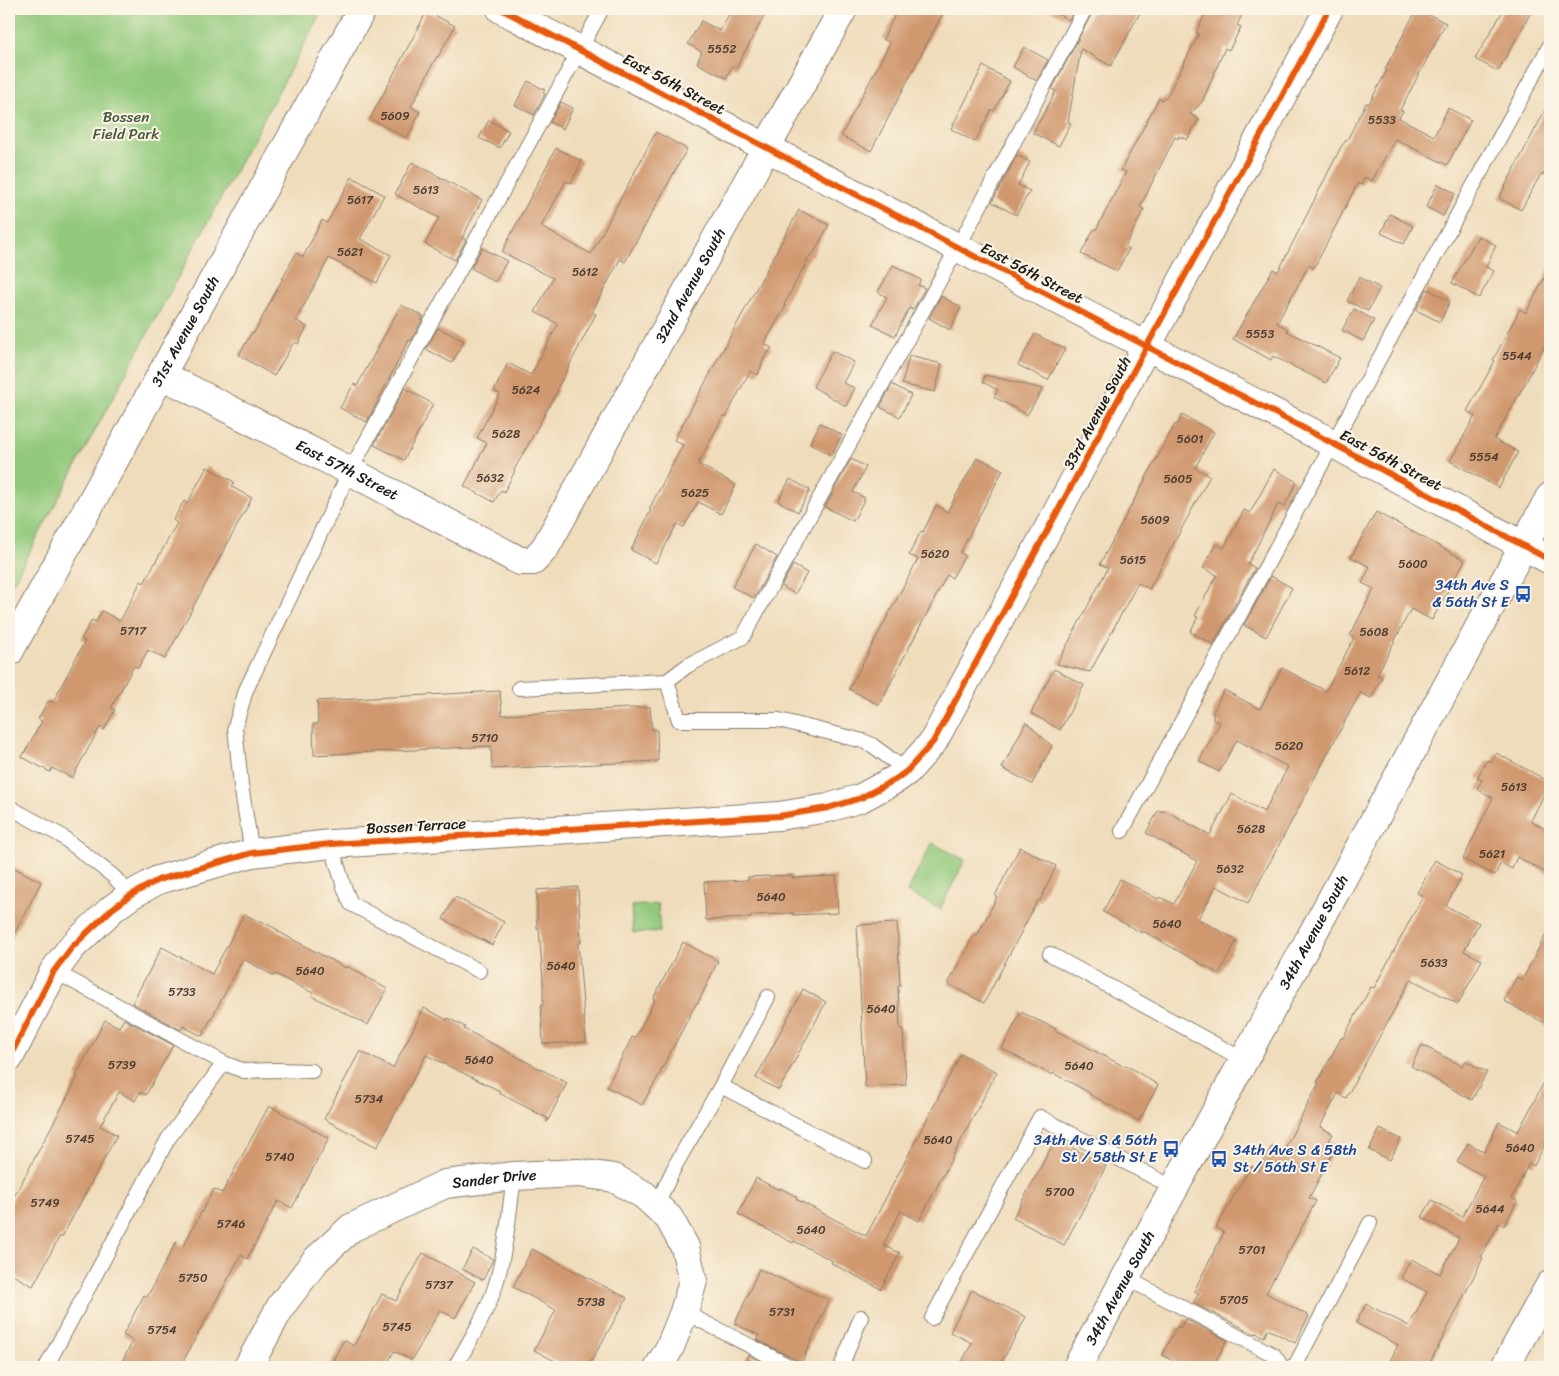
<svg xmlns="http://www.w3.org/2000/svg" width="1559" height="1376" font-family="Sriracha,sans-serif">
<rect width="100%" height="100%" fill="#fcf5e5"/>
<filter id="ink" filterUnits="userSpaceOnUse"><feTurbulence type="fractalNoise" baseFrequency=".02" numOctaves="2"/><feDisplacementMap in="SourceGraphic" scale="10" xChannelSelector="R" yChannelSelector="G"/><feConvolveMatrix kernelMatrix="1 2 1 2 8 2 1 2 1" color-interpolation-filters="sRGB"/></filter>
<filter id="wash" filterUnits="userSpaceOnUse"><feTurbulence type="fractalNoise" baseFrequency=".0096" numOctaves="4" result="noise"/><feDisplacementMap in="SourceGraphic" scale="20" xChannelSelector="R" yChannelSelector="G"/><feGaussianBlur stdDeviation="1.12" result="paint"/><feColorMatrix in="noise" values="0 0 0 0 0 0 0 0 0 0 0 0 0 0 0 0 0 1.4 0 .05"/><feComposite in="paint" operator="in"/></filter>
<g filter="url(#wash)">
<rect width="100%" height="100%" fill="#efdcbb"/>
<path fill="#92c97c" stroke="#57724c" d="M 9,9 L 323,9 L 9,590 Z
M 932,843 L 965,860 L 940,909 L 907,892 Z
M 658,904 L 660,932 L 633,933 L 631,906 Z"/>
<g id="blocks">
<path fill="#d0986e" d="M 732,9 L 768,9 L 736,68 L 732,66 L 726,78 L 697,63 L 702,52 L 688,44 L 701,21 L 720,31 Z
M 898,9 L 945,9 L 871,151 L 841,136 L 890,43 L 883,39 Z
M 1048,9 L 1075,9 L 1069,20 Z
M 1094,9 L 1142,9 L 1111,66 L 1081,49 L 1068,122 L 1071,123 L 1059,146 L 1033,133 L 1056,91 L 1052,89 Z
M 1208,9 L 1245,9 L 1237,25 L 1241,27 L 1229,50 L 1225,48 L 1202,102 L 1190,114 L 1199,119 L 1187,140 L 1179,136 L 1178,139 L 1175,137 L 1140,207 L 1144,209 L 1125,247 L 1129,249 L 1117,271 L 1081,254 L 1094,229 L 1096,230 L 1126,172 L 1121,170 L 1159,98 L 1162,100 L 1164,97 L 1166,98 L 1199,34 L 1196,33 Z
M 1417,9 L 1446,23 L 1400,110 L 1403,111 L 1399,118 L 1434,136 L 1448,108 L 1471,120 L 1447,165 L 1395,139 L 1372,181 L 1365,177 L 1361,185 L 1358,183 L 1314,268 L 1309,265 L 1277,323 L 1288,329 L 1287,331 L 1340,358 L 1326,383 L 1273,356 L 1271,360 L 1233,339 L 1273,269 L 1278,272 L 1341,147 L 1348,138 L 1366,103 L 1369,104 L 1387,70 L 1385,69 Z
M 1504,9 L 1533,9 L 1498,71 L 1475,59 Z
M 427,11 L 455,26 L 438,57 L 437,56 L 411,107 L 420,112 L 407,138 L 370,119 Z
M 1024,47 L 1048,60 L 1037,81 L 1013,67 Z
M 983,66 L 1010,81 L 994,111 L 991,110 L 975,142 L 951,129 Z
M 528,81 L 545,90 L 543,93 L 545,94 L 534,115 L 515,105 Z
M 1550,101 L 1550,161 L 1543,175 L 1541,174 L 1521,210 L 1499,198 Z
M 561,102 L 573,108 L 563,129 L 550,122 Z
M 489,120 L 509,131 L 500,148 L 479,138 Z
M 656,132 L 687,149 L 625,262 L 620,259 L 592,312 L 596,314 L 557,389 L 558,390 L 514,470 L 515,471 L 504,492 L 501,490 L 494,502 L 464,486 L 487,443 L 477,438 L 500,394 L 494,391 L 508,363 L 531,375 L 558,324 L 535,312 L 553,278 L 502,252 L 556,148 L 582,161 L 571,183 L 566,181 L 541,227 L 591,254 Z
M 1017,155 L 1030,162 L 1018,185 L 1030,191 L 1016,215 L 992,202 Z
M 412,162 L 482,200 L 462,238 L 466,240 L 455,260 L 425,244 L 439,218 L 395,194 Z
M 352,177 L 384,195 L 360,239 L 391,255 L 377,283 L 329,258 L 296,320 L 307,327 L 298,344 L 294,342 L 274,376 L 239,355 L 252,332 L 254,333 L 296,253 L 303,257 L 322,220 L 327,223 Z
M 1438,184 L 1455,193 L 1443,216 L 1426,207 Z
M 799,210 L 829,225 L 812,256 L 810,255 L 784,305 L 786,306 L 764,344 L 772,348 L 764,358 L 758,375 L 750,371 L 726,417 L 723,416 L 698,464 L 736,485 L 721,514 L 698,502 L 684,527 L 677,524 L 656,563 L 631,550 L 651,510 L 649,509 L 683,445 L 674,440 Z
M 1390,214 L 1413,226 L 1404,244 L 1381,233 Z
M 1478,236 L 1496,245 L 1486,267 L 1494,271 L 1479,298 L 1452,283 Z
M 482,248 L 507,261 L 495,282 L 471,268 Z
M 893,265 L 921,280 L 918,285 L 925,288 L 913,310 L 909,308 L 895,336 L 872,325 L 887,297 L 878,292 Z
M 1550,267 L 1550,335 L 1526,382 L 1494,439 L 1518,452 L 1499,488 L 1450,461 L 1475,416 L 1467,411 L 1495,361 L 1493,360 L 1520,309 L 1526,313 Z
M 1359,277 L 1380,288 L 1368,311 L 1347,301 Z
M 1427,289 L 1450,301 L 1440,322 L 1416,310 Z
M 941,296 L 961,307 L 950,330 L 929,318 Z
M 401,305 L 423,316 L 422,320 L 411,341 L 409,340 L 367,422 L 340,408 L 354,384 L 357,386 Z
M 1354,309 L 1374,320 L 1363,341 L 1342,330 Z
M 438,328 L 464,341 L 452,363 L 426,349 Z
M 1035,334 L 1065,349 L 1048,380 L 1018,365 Z
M 832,351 L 854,362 L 843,383 L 855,388 L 846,406 L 813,387 Z
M 909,356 L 942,364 L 935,392 L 902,384 Z
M 985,375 L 1031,386 L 1043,389 L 1027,415 L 994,397 L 998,390 L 983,382 Z
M 892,384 L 911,395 L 900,417 L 880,407 Z
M 405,388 L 433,404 L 404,460 L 374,445 Z
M 1182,415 L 1214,432 L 1195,468 L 1210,476 L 1149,589 L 1138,583 L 1090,672 L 1057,664 L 1108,568 L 1100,564 L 1175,424 L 1177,425 Z
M 820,423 L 842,435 L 831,455 L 810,443 Z
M 977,458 L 980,460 L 981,459 L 1003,470 L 960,553 L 965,555 L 952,578 L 947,575 L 879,705 L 849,689 L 918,559 L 909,555 L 921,531 L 923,532 L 936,505 L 947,512 Z
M 851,459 L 866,467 L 853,492 L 865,498 L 853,521 L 825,507 Z
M 207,467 L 234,482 L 232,487 L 252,498 L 165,659 L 148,650 L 138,668 L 134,666 L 111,708 L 115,710 L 104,730 L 100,727 L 72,778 L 52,768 L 50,772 L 22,757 L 42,721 L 38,719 L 48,701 L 53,702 L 85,641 L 81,639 L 92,620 L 96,622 L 102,611 L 120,621 L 141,581 L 144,583 L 177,523 L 173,520 L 184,501 L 187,504 Z
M 1274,469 L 1297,482 L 1284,507 L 1278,504 L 1248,564 L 1255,568 L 1213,644 L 1190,632 L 1198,617 L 1195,616 L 1217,575 L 1203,568 L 1216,544 L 1224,548 L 1244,510 L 1250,513 Z
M 790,479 L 810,490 L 798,512 L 778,501 Z
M 1376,512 L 1465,560 L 1432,620 L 1411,609 L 1377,675 L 1382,677 L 1371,698 L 1360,693 L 1248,903 L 1216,886 L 1198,919 L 1237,940 L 1219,974 L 1143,931 L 1142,933 L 1103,912 L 1120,879 L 1158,899 L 1160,897 L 1174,904 L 1197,861 L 1146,833 L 1158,811 L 1166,811 L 1210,835 L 1232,794 L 1264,812 L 1288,767 L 1237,740 L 1219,772 L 1199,761 L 1220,723 L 1213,720 L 1213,712 L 1224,690 L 1260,709 L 1282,668 L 1326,691 L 1354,638 L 1350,635 L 1374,589 L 1362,583 L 1370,567 L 1351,557 Z
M 756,544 L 777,557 L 754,598 L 732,587 Z
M 793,565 L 807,573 L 795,594 L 781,586 Z
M 1271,576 L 1292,588 L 1266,637 L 1244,625 Z
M 1054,669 L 1084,685 L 1060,730 L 1031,713 Z
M 500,691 L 502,715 L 650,707 L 652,730 L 657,730 L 658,761 L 492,769 L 491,746 L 314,755 L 313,724 L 318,724 L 317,701 Z
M 1026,722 L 1052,746 L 1032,784 L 1002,768 Z
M 1496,753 L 1550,782 L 1531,821 L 1550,832 L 1550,875 L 1517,857 L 1512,869 L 1501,863 L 1495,875 L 1463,859 L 1493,798 L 1477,789 L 1482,780 L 1477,778 L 1487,760 L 1492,762 Z
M 1020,847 L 1056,866 L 1040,901 L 1038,900 L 984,1003 L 948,984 L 974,935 L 977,936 L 997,897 L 995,896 Z
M 1435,860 L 1462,875 L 1446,906 L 1479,923 L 1464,951 L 1482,960 L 1458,1004 L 1411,979 L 1346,1098 L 1338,1093 L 1320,1127 L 1333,1134 L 1329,1141 L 1337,1145 L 1309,1198 L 1316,1201 L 1266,1293 L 1309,1316 L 1295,1343 L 1268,1329 L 1264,1337 L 1256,1333 L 1255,1334 L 1193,1303 L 1199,1293 L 1194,1291 L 1224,1232 L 1216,1228 L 1251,1166 L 1259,1171 L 1272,1146 L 1283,1152 L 1319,1083 L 1317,1083 L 1341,1038 L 1343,1038 L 1371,987 L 1374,988 L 1423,896 L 1417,893 Z
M 9,865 L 41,882 L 9,944 Z
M 792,875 L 792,878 L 836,876 L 838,913 L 793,915 L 793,913 L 758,915 L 751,916 L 751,918 L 706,920 L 704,882 L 748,880 L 748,877 Z
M 578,887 L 581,943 L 578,943 L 586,1042 L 543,1044 L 541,1005 L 543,1005 L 543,981 L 539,928 L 537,928 L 537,890 Z
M 455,897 L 504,922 L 492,945 L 443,919 Z
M 244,914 L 260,922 L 261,921 L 278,930 L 277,931 L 346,968 L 347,966 L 387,989 L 368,1025 L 312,996 L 313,993 L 275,974 L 274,976 L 243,959 L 202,1036 L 183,1026 L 181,1030 L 132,1003 L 162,947 L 212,974 Z
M 897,923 L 900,986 L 898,986 L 900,1029 L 903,1029 L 906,1085 L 865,1087 L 857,925 Z
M 1550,927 L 1550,1026 L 1504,1001 L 1517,977 L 1522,980 Z
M 683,942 L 718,961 L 698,1003 L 697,1002 L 660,1072 L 661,1072 L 642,1105 L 607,1087 L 632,1037 L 635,1038 L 655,1000 L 653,999 Z
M 803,989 L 826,1002 L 779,1090 L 756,1078 Z
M 424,1008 L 447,1020 L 448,1018 L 465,1027 L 464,1029 L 567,1083 L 547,1122 L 547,1118 L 499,1093 L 500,1091 L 426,1055 L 377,1147 L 324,1119 L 360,1051 L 393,1068 Z
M 1021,1012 L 1056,1029 L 1055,1030 L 1125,1067 L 1126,1065 L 1158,1085 L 1139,1121 L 1089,1094 L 1090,1093 L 1053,1073 L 1052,1075 L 1002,1049 Z
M 124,1019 L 173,1045 L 146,1095 L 140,1092 L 135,1101 L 119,1092 L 100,1126 L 117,1135 L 62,1237 L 60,1236 L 33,1286 L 9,1273 L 9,1206 L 78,1077 L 76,1076 L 105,1020 L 119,1027 Z
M 1422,1045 L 1462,1066 L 1465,1061 L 1487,1072 L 1472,1100 L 1411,1066 Z
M 961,1054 L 997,1072 L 919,1221 L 901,1211 L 883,1245 L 900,1253 L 881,1289 L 831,1263 L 833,1261 L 794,1241 L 793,1243 L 738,1214 L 756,1178 L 779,1190 L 780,1188 L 797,1197 L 796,1199 L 866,1236 Z
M 1550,1071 L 1550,1134 L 1534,1166 L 1529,1163 L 1512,1198 L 1517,1201 L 1504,1226 L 1499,1223 L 1481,1257 L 1483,1258 L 1428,1367 L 1387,1367 L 1398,1345 L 1356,1323 L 1366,1304 L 1409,1326 L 1427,1292 L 1401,1278 L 1411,1259 L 1440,1274 L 1459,1238 L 1422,1217 L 1432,1200 L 1462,1217 L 1484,1176 L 1457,1162 L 1468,1143 L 1484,1152 L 1499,1122 L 1518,1132 Z
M 269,1106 L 329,1138 L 292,1208 L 278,1201 L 247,1259 L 241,1255 L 180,1367 L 119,1367 L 133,1341 L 123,1335 L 144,1295 L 147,1297 L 176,1242 L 183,1246 L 214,1189 L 222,1193 Z
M 1380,1129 L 1401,1139 L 1390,1160 L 1369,1150 Z
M 1056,1139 L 1106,1166 L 1064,1245 L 1013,1218 Z
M 473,1249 L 493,1259 L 483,1280 L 462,1269 Z
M 532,1249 L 627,1298 L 588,1367 L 566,1367 L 534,1350 L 556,1310 L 513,1287 Z
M 423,1253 L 475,1282 L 455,1318 L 440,1310 L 412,1360 L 394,1351 L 387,1364 L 393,1367 L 329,1367 L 344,1340 L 354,1346 L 382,1294 L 396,1301 Z
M 759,1269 L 829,1300 L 800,1367 L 795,1359 L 757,1340 L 759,1335 L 735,1324 Z
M 972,1290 L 1026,1317 L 999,1367 L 959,1367 L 972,1343 L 950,1332 Z
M 1185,1319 L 1227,1340 L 1212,1367 L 1184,1367 L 1162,1355 L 1177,1326 L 1180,1328 Z
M 748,1355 L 772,1367 L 742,1367 Z"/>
</g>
</g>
<g filter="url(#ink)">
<use href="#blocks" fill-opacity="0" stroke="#867c6c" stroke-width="1"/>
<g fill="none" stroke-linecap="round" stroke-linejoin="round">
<g stroke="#867c6c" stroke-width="16">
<path id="lane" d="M 667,681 L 687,666 L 743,637 L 958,247 L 1085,9
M 519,688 L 667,681 L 679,720 L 779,720 L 863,741 L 872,745 L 907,771
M 9,807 L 60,835 L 113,876 L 131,895
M 1122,831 L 1550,45
M 331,844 L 344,887 L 351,904 L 479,971
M 252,853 L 241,785 L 235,727 L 246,690 L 350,471 L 602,9
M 1050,954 L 1244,1060
M 224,1063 L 244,1071 L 275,1070 L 312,1071
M 721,1086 L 865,1161
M 656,1206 L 676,1164 L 721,1086 L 768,997
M 1126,1278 L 1274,1355 L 1282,1367
M 684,1312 L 791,1367
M 932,1318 L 1040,1117 L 1174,1188
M 46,1367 L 168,1139 L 224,1063 L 54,971
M 455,1367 C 469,1342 486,1315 495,1287 C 506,1251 509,1214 514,1176
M 841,1367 L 861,1317
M 1291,1367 L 1296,1364 L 1370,1223"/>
</g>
<g stroke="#867c6c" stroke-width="30">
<g id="street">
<path d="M 501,9 L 1332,443 L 1550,560"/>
<path id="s1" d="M 162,375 L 350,471 L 520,561 L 533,561 L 545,548 L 843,9"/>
<path id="s2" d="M 9,652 L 362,9"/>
<path d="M 9,1058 L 54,971 L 72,947 L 112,909 L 131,895 L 158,880 L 252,853 L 331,844 L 779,816 L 828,808 L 861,798 L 896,779 L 907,771 L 933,742 L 1329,9"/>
<path id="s3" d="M 248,1367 L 281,1306 L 316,1260 L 351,1228 L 445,1184 L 514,1176 L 579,1173 L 614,1178 L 644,1195 L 669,1218 L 685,1247 L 693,1281 L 684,1312 L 670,1347 L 659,1367"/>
<path d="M 1505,1367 L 1550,1285"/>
</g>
</g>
<g stroke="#867c6c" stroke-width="30">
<g id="secondary">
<path id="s4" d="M 1077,1367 L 1550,497"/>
</g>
</g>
<use href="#lane" stroke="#fff" stroke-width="14"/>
<use href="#street" stroke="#fff" stroke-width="28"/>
<use href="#secondary" stroke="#fff" stroke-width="28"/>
<g stroke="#fcf5e5" stroke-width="9">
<path id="cycleway" d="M 501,9 L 1332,443 L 1550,560
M 9,1058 L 54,971 L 72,947 L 112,909 L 131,895 L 158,880 L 252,853 L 331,844 L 779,816 L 828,808 L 861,798 L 896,779 L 907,771 L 933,742 L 1329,9"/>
</g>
<use href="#cycleway" stroke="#e8590c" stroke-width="6"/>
</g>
</g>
<defs>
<g id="bus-bare" transform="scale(1.35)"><path d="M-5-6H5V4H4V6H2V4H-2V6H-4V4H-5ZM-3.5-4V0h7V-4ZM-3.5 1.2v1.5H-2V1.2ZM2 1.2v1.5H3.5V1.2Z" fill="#1a4fb4" stroke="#fcf5e5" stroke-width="2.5" paint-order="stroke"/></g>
</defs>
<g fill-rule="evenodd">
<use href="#bus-bare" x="1523" y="594"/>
<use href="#bus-bare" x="1171" y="1149"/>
<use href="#bus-bare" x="1219" y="1159"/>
</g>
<g text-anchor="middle" stroke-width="4" stroke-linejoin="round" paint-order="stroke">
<g font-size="12" fill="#493b30">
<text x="722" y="53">5552</text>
<text x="395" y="120">5609</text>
<text x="1382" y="124">5533</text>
<text x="426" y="194">5613</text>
<text x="360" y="204">5617</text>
<text x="350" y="256">5621</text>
<text x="585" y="276">5612</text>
<text x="1260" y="338">5553</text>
<text x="1517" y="360">5544</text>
<text x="526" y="394">5624</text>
<text x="506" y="438">5628</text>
<text x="1190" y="443">5601</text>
<text x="1484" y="461">5554</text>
<text x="490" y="482">5632</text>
<text x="1178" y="483">5605</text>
<text x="695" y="497">5625</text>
<text x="1155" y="524">5609</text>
<text x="935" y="558">5620</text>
<text x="1133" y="564">5615</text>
<text x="1413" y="568">5600</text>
<text x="133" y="635">5717</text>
<text x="1374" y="636">5608</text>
<text x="1357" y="675">5612</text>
<text x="485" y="742">5710</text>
<text x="1289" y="750">5620</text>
<text x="1514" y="791">5613</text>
<text x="1251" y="833">5628</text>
<text x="1492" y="858">5621</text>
<text x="1230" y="873">5632</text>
<text x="771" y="901">5640</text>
<text x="1167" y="928">5640</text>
<text x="1434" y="967">5633</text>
<text x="561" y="970">5640</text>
<text x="310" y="975">5640</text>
<text x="182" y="996">5733</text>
<text x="881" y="1013">5640</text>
<text x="479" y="1064">5640</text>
<text x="122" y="1069">5739</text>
<text x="1079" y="1070">5640</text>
<text x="369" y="1103">5734</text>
<text x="80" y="1143">5745</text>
<text x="938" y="1144">5640</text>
<text x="1520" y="1152">5640</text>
<text x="280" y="1161">5740</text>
<text x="1060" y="1196">5700</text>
<text x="45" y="1207">5749</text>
<text x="1490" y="1213">5644</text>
<text x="231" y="1228">5746</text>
<text x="811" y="1234">5640</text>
<text x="1252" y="1254">5701</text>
<text x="193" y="1282">5750</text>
<text x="439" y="1289">5737</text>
<text x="1234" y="1304">5705</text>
<text x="591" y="1306">5738</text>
<text x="782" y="1316">5731</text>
<text x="397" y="1331">5745</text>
<text x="162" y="1334">5754</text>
</g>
<g font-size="15" fill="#1c1c1c" stroke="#fcf5e5">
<text transform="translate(674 84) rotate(28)" y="5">East 56th Street</text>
<text transform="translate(1032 273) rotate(28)" y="5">East 56th Street</text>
<text dy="5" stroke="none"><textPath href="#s1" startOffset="734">32nd Avenue South</textPath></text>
<text dy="5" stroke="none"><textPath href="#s2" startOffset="366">31st Avenue South</textPath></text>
<text transform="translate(1097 413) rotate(-62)" y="5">33rd Avenue South</text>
<text transform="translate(1391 460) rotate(28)" y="5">East 56th Street</text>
<text dy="5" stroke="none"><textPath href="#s1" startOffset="208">East 57th Street</textPath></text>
<text transform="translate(416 826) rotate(-3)" y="5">Bossen Terrace</text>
<text dy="5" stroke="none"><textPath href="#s4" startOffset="495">34th Avenue South</textPath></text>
<text dy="5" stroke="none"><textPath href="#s3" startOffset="328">Sander Drive</textPath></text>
<text dy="5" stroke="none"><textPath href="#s4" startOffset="90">34th Avenue South</textPath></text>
</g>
<g font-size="15" fill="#45593e" stroke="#fcf5e5">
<text x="126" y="122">Bossen<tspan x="126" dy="17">Field Park</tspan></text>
</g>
<g font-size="15" fill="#164399" stroke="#fcf5e5" text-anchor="end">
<text x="1509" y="590">34th Ave S<tspan x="1509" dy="17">&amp; 56th St E</tspan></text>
<text x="1157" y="1145">34th Ave S &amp; 56th<tspan x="1157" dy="17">St / 58th St E</tspan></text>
<text x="1233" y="1155" text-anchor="start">34th Ave S &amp; 58th<tspan x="1233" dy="17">St / 56th St E</tspan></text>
</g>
</g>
<rect width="1559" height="1376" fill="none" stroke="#fcf5e5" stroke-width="30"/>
</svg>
